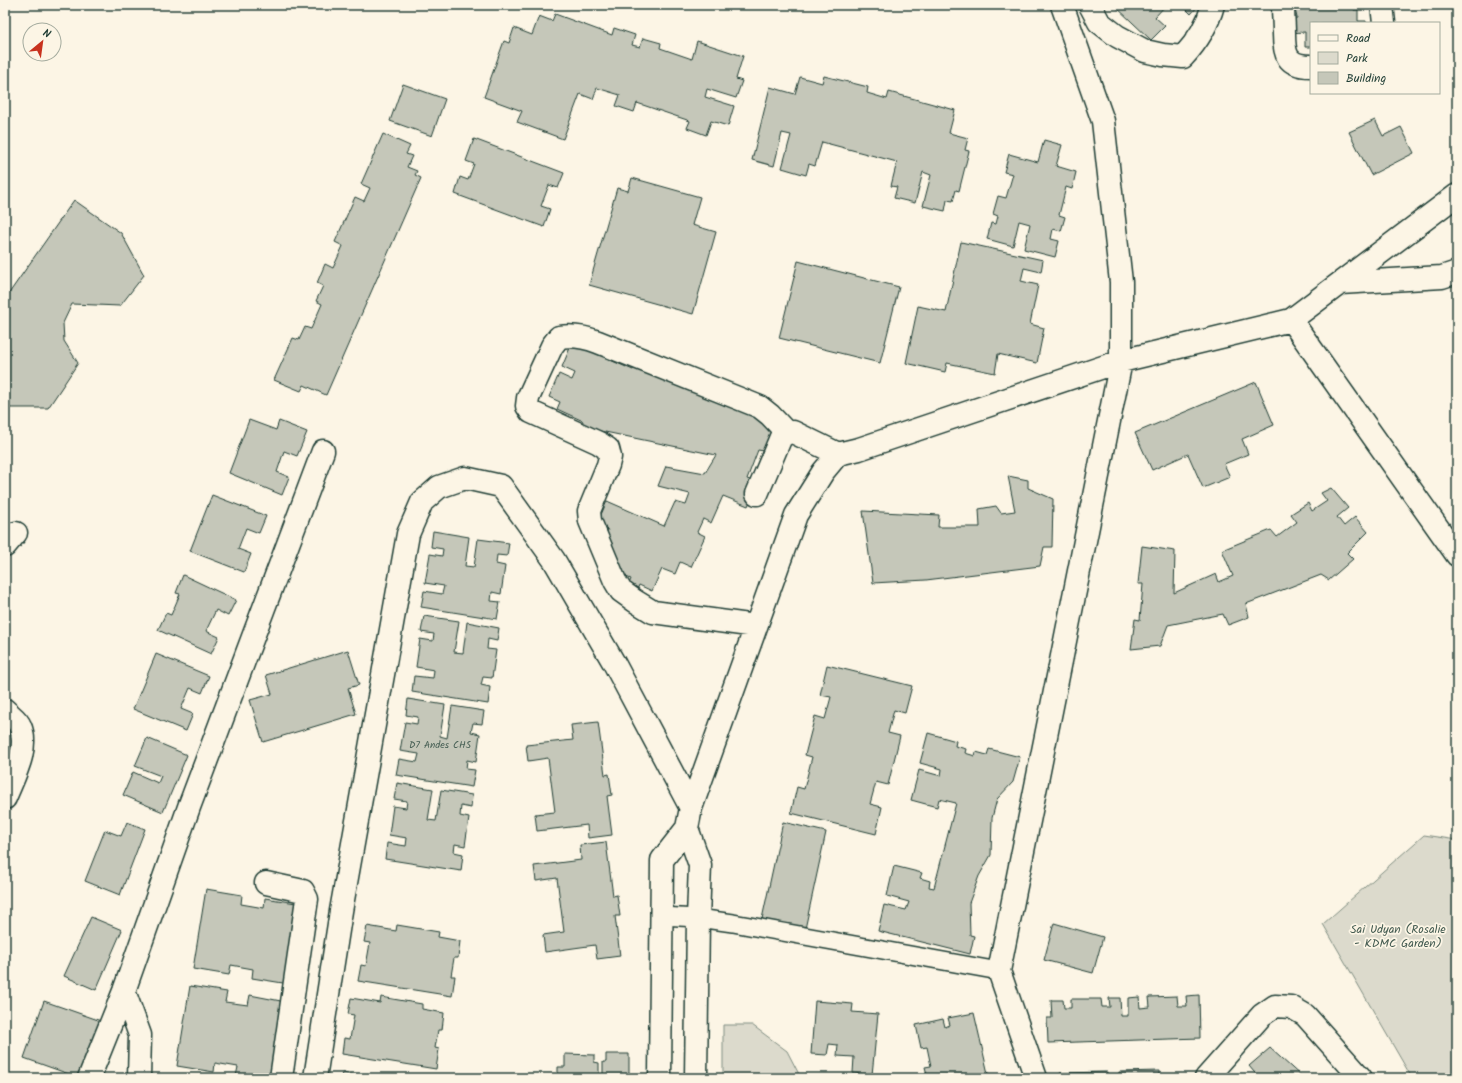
<svg xmlns="http://www.w3.org/2000/svg" width="1462" height="1083" font-family="Kalam,sans-serif">
<rect width="100%" height="100%" fill="#fcf5e5"/>
<filter id="ink" filterUnits="userSpaceOnUse"><feTurbulence type="fractalNoise" baseFrequency=".025" numOctaves="2"/><feDisplacementMap in="SourceGraphic" scale="8" xChannelSelector="R" yChannelSelector="G"/><feConvolveMatrix kernelMatrix="1 2 1 2 8 2 1 2 1" color-interpolation-filters="sRGB"/></filter>
<g filter="url(#ink)">
<path fill="#dcdacc" stroke="#7e8c80" d="M 1424,835 L 1457,840 L 1457,1078 L 1412,1078 L 1323,924 Z
M 723,1025 L 752,1025 L 787,1051 L 801,1078 L 723,1078 Z"/>
<path fill="#c5c7b9" stroke="#1f3d34" d="M 1114,5 L 1166,5 L 1155,17 L 1165,26 L 1151,40 Z
M 1182,5 L 1199,5 L 1191,14 Z
M 1306,5 L 1354,5 L 1354,10 L 1358,10 L 1358,21 L 1366,21 L 1366,23 L 1311,23 L 1311,47 L 1305,47 L 1305,32 L 1287,33 L 1287,20 L 1297,18 L 1295,9 L 1306,9 Z
M 555,14 L 612,35 L 614,28 L 635,35 L 632,45 L 640,47 L 643,38 L 661,43 L 660,48 L 692,59 L 697,41 L 743,56 L 736,79 L 742,81 L 736,98 L 707,89 L 705,97 L 734,106 L 728,126 L 711,121 L 706,135 L 687,128 L 690,121 L 637,103 L 634,112 L 616,106 L 620,95 L 597,88 L 593,99 L 580,94 L 563,139 L 517,122 L 522,111 L 484,97 L 504,41 L 509,43 L 514,28 L 532,35 L 539,16 L 552,21 Z
M 824,76 L 868,87 L 867,93 L 887,99 L 889,92 L 955,110 L 949,133 L 968,138 L 965,150 L 969,151 L 959,191 L 956,190 L 953,201 L 947,200 L 945,211 L 923,206 L 931,175 L 923,172 L 915,203 L 894,198 L 897,187 L 891,186 L 897,162 L 822,142 L 815,166 L 809,164 L 806,175 L 782,168 L 791,135 L 782,133 L 774,166 L 752,160 L 770,87 L 795,94 L 800,77 L 822,83 Z
M 403,84 L 445,99 L 432,136 L 390,121 Z
M 1375,120 L 1383,136 L 1401,127 L 1414,153 L 1371,175 L 1349,132 Z
M 383,134 L 410,146 L 406,154 L 412,156 L 407,167 L 417,171 L 415,175 L 421,178 L 326,395 L 304,385 L 301,391 L 274,380 L 293,338 L 299,340 L 305,327 L 311,329 L 322,304 L 316,301 L 323,286 L 317,283 L 325,264 L 333,268 L 343,246 L 335,242 L 355,197 L 364,201 L 370,188 L 361,184 Z
M 474,139 L 564,173 L 558,188 L 549,185 L 541,206 L 550,209 L 544,227 L 455,194 L 460,177 L 468,180 L 474,164 L 466,161 Z
M 1044,140 L 1062,145 L 1056,166 L 1076,172 L 1072,189 L 1066,187 L 1059,215 L 1065,217 L 1061,231 L 1053,229 L 1051,239 L 1059,241 L 1055,257 L 1024,249 L 1030,224 L 1019,221 L 1013,246 L 987,239 L 991,223 L 996,224 L 998,216 L 993,214 L 998,196 L 1006,198 L 1013,174 L 1004,172 L 1009,154 L 1038,162 Z
M 632,178 L 700,197 L 692,225 L 716,232 L 693,314 L 589,285 L 617,188 L 628,191 Z
M 74,200 L 121,233 L 144,275 L 120,306 L 72,304 L 63,323 L 64,341 L 78,363 L 48,408 L 5,408 L 5,299 Z
M 961,242 L 1043,260 L 1041,272 L 1024,268 L 1021,281 L 1038,285 L 1030,324 L 1044,328 L 1037,363 L 998,354 L 995,373 L 947,363 L 945,372 L 906,363 L 918,306 L 946,312 Z
M 798,261 L 899,287 L 880,363 L 779,338 Z
M 572,343 L 610,354 L 608,359 L 633,370 L 637,360 L 771,422 L 768,430 L 777,434 L 769,452 L 758,450 L 747,479 L 758,483 L 748,506 L 723,496 L 711,523 L 703,519 L 697,532 L 705,536 L 691,567 L 680,562 L 675,574 L 662,569 L 652,591 L 639,585 L 637,590 L 628,586 L 631,579 L 614,572 L 619,561 L 606,556 L 612,544 L 603,540 L 608,530 L 596,526 L 607,501 L 664,526 L 675,502 L 686,505 L 690,494 L 658,486 L 666,466 L 705,473 L 716,455 L 581,427 L 583,421 L 557,409 L 560,402 L 549,397 L 559,374 L 572,380 L 575,373 L 562,367 Z
M 1256,382 L 1274,425 L 1242,439 L 1248,454 L 1224,464 L 1230,477 L 1203,488 L 1188,454 L 1152,470 L 1135,433 Z
M 249,420 L 276,430 L 279,421 L 307,432 L 297,456 L 284,451 L 277,472 L 289,477 L 282,495 L 229,473 Z
M 1008,476 L 1028,480 L 1028,488 L 1053,499 L 1052,547 L 1044,547 L 1040,566 L 926,580 L 873,583 L 863,511 L 939,515 L 938,527 L 980,527 L 979,509 L 996,506 L 1001,513 L 1015,511 Z
M 1331,488 L 1348,508 L 1337,517 L 1344,526 L 1355,517 L 1368,532 L 1347,553 L 1353,559 L 1329,580 L 1321,575 L 1246,604 L 1249,617 L 1228,625 L 1223,614 L 1168,625 L 1160,646 L 1131,649 L 1135,619 L 1140,620 L 1143,584 L 1138,584 L 1142,546 L 1175,551 L 1174,593 L 1216,574 L 1219,582 L 1233,576 L 1222,550 L 1271,530 L 1277,537 L 1297,522 L 1291,514 L 1308,503 L 1312,511 L 1327,501 L 1321,493 Z
M 212,495 L 266,516 L 259,533 L 246,528 L 238,549 L 251,554 L 244,572 L 190,551 Z
M 433,531 L 469,537 L 465,566 L 474,567 L 478,539 L 509,543 L 507,556 L 497,555 L 496,564 L 505,566 L 501,594 L 492,592 L 491,601 L 500,602 L 497,619 L 421,607 L 424,591 L 442,594 L 444,586 L 425,583 L 430,554 L 442,556 L 443,549 L 431,547 Z
M 183,575 L 236,600 L 228,616 L 216,610 L 206,631 L 219,637 L 211,654 L 158,630 L 166,613 L 171,615 L 180,594 L 176,593 Z
M 424,616 L 459,621 L 454,652 L 463,653 L 467,622 L 499,628 L 497,641 L 488,639 L 487,649 L 496,650 L 492,678 L 483,677 L 481,685 L 490,687 L 488,704 L 412,692 L 414,676 L 433,678 L 434,670 L 416,667 L 420,639 L 433,641 L 434,634 L 421,632 Z
M 348,650 L 359,685 L 348,688 L 356,714 L 263,742 L 250,700 L 272,694 L 266,675 Z
M 156,654 L 209,676 L 202,693 L 190,688 L 181,709 L 193,714 L 186,731 L 133,709 Z
M 827,665 L 912,686 L 905,713 L 894,710 L 888,733 L 900,736 L 888,785 L 876,782 L 870,804 L 882,807 L 876,834 L 791,813 L 797,787 L 804,789 L 812,757 L 805,755 L 815,716 L 825,719 L 831,697 L 820,695 Z
M 408,699 L 445,705 L 440,736 L 447,738 L 452,706 L 484,711 L 482,724 L 473,723 L 471,732 L 480,734 L 476,762 L 467,760 L 466,769 L 475,770 L 472,787 L 396,775 L 399,759 L 417,762 L 419,754 L 400,751 L 405,722 L 417,724 L 418,717 L 406,715 Z
M 598,722 L 605,775 L 609,774 L 612,795 L 607,796 L 612,835 L 588,838 L 587,825 L 537,831 L 535,814 L 555,812 L 548,758 L 528,761 L 526,745 L 573,740 L 571,725 Z
M 928,733 L 956,741 L 955,746 L 966,749 L 965,753 L 975,756 L 976,752 L 987,755 L 989,749 L 1020,757 L 1013,782 L 997,799 L 992,818 L 991,855 L 979,876 L 969,903 L 970,935 L 974,936 L 970,954 L 878,931 L 884,905 L 906,910 L 909,902 L 887,896 L 894,866 L 922,873 L 920,878 L 930,881 L 929,887 L 934,888 L 956,803 L 939,799 L 937,807 L 911,800 L 919,770 L 941,776 L 942,769 L 920,763 Z
M 147,738 L 187,755 L 163,812 L 123,795 L 133,772 L 158,783 L 161,776 L 135,766 Z
M 397,783 L 433,789 L 428,820 L 436,821 L 441,790 L 472,795 L 471,808 L 461,806 L 460,816 L 469,818 L 465,846 L 455,844 L 454,852 L 463,854 L 461,871 L 385,859 L 387,843 L 406,846 L 407,838 L 389,835 L 393,806 L 406,808 L 407,801 L 394,799 Z
M 127,822 L 145,829 L 120,895 L 85,881 L 105,830 L 121,836 Z
M 783,822 L 826,832 L 805,929 L 762,919 Z
M 606,842 L 613,896 L 617,895 L 620,916 L 615,916 L 620,956 L 597,959 L 595,945 L 545,952 L 543,935 L 564,932 L 557,878 L 536,881 L 534,866 L 581,860 L 580,845 Z
M 206,889 L 242,895 L 241,904 L 264,908 L 265,898 L 302,904 L 289,984 L 252,978 L 253,969 L 231,965 L 229,975 L 193,969 Z
M 91,917 L 122,930 L 96,990 L 64,976 Z
M 1054,923 L 1103,937 L 1093,973 L 1044,960 Z
M 397,925 L 439,932 L 438,937 L 460,941 L 458,958 L 454,958 L 451,976 L 455,976 L 452,996 L 358,981 L 361,965 L 366,966 L 370,943 L 364,942 L 367,926 L 396,931 Z
M 190,986 L 227,992 L 225,1002 L 248,1005 L 250,995 L 286,1002 L 275,1078 L 251,1078 L 236,1076 L 238,1067 L 215,1063 L 214,1072 L 177,1066 Z
M 1199,995 L 1200,1038 L 1048,1043 L 1047,1018 L 1052,1018 L 1051,1000 L 1063,1000 L 1064,1008 L 1071,1008 L 1071,999 L 1101,999 L 1102,1007 L 1110,1007 L 1109,998 L 1120,998 L 1121,1016 L 1128,1016 L 1128,998 L 1139,997 L 1140,1008 L 1150,1007 L 1149,997 L 1177,996 L 1178,1006 L 1187,1006 L 1186,996 Z
M 381,997 L 422,1004 L 422,1009 L 444,1013 L 442,1030 L 438,1030 L 435,1048 L 439,1049 L 436,1069 L 342,1054 L 344,1038 L 350,1039 L 354,1015 L 348,1014 L 351,998 L 380,1003 Z
M 44,1001 L 101,1021 L 80,1078 L 24,1058 Z
M 815,1001 L 853,1004 L 852,1012 L 878,1014 L 872,1075 L 853,1073 L 854,1057 L 837,1056 L 838,1045 L 829,1044 L 827,1055 L 811,1054 Z
M 974,1013 L 989,1078 L 928,1078 L 925,1067 L 931,1066 L 927,1047 L 921,1048 L 916,1025 L 943,1019 L 945,1027 L 950,1025 L 948,1018 Z
M 1270,1048 L 1303,1078 L 1259,1078 L 1249,1066 Z
M 565,1054 L 594,1055 L 594,1062 L 599,1063 L 599,1074 L 603,1075 L 603,1062 L 606,1062 L 606,1054 L 629,1054 L 629,1078 L 558,1078 L 558,1067 L 565,1067 Z
M 1159,1071 L 1159,1078 L 1060,1078 L 1060,1073 L 1107,1072 L 1107,1078 L 1119,1078 L 1119,1072 Z
M 342,1073 L 375,1078 L 341,1078 Z"/>
<g fill="none" stroke-linecap="round" stroke-linejoin="round">
<g stroke="#1f3d34" stroke-width="20">
<path id="service" d="M 661,916 L 698,918 L 733,923 L 999,971"/>
</g>
<g stroke="#1f3d34" stroke-width="25">
<path id="minor" d="M 1090,5 L 1099,22 L 1117,36 L 1145,51 L 1163,55 L 1183,57 C 1196,43 1208,24 1213,5
M 1283,5 C 1283,15 1284,24 1284,34 C 1284,55 1287,66 1311,66
M 1382,5 L 1384,23
M 1340,283 L 1442,277 L 1457,272
M 1291,320 L 1457,555
M 757,494 L 781,437 L 787,433 L 793,432 L 838,454
M 5,546 L 16,533
M 756,626 L 653,612 L 635,601 L 621,591 L 615,581 L 590,521 L 589,511 L 608,465 L 610,457 L 608,449 L 599,443 L 531,412 L 527,406 L 528,398 L 552,346 L 559,337 C 573,335 585,337 598,342 L 760,407 L 770,415 L 787,433
M 5,710 C 10,715 18,720 20,726 C 30,748 13,778 5,798
M 687,828 L 700,865 L 698,918 L 696,1078
M 266,883 L 303,891 L 307,899 L 281,1078
M 124,991 L 140,1035 L 139,1078
M 89,1078 L 124,991 L 189,807 L 323,451
M 315,1078 L 341,911 L 408,534 L 422,502 L 439,487 L 465,478 L 501,486 L 554,560 L 614,663 L 691,808
M 660,1078 L 662,860 L 687,828 L 691,808 L 796,515 L 823,472 L 838,454 L 859,449 L 1121,361 L 1291,320 L 1457,195
M 1036,1078 L 999,971 L 1121,361 L 1121,282 L 1103,121 L 1062,5
M 1206,1078 L 1262,1015 L 1275,1006 L 1291,1007 L 1305,1015 L 1361,1078"/>
</g>
<use href="#service" stroke="#fcf5e5" stroke-width="17"/>
<use href="#minor" stroke="#fcf5e5" stroke-width="22"/>
</g>
</g>
<g text-anchor="middle" stroke-width="3.5" stroke-linejoin="round" paint-order="stroke">
<g font-size="10" fill="#486055">
<text x="440" y="748">D7 Andes CHS</text>
</g>
<g font-size="12" fill="#455c52" stroke="#fcf5e5">
<text x="1398" y="933">Sai Udyan (Rosalie<tspan x="1398" dy="14">- KDMC Garden)</tspan></text>
</g>
</g>
<rect width="1462" height="1083" fill="none" stroke="#fcf5e5" stroke-width="20"/>
<rect x="10" y="10" width="1442" height="1063" fill="none" stroke="#1f3d34" stroke-width="1.5" filter="url(#ink)"/>
<rect x="1310" y="22" width="130" height="72" fill="#fcf5e5" stroke="#a4ab9e"/>
<rect x="1318" y="35" width="20" height="6" fill="#fcf5e5" stroke="#a4ab9e"/>
<text x="1346" y="42" font-size="12" fill="#1f3d34">Road</text>
<rect x="1318" y="52" width="20" height="12" fill="#dcdacc" stroke="#a4ab9e"/>
<text x="1346" y="62" font-size="12" fill="#1f3d34">Park</text>
<rect x="1318" y="72" width="20" height="12" fill="#c5c7b9" stroke="#a4ab9e"/>
<text x="1346" y="82" font-size="12" fill="#1f3d34">Building</text>
<g transform="translate(42 42) rotate(29)"><circle r="19" fill="#fcf5e5" stroke="#a4ab9e"/>
<path d="M0-3L7 15L0 10L-7 15Z" fill="#c8321e"/>
<text y="-6" font-size="11" font-weight="bold" text-anchor="middle" fill="#1f3d34">N</text>
</g>
</svg>
